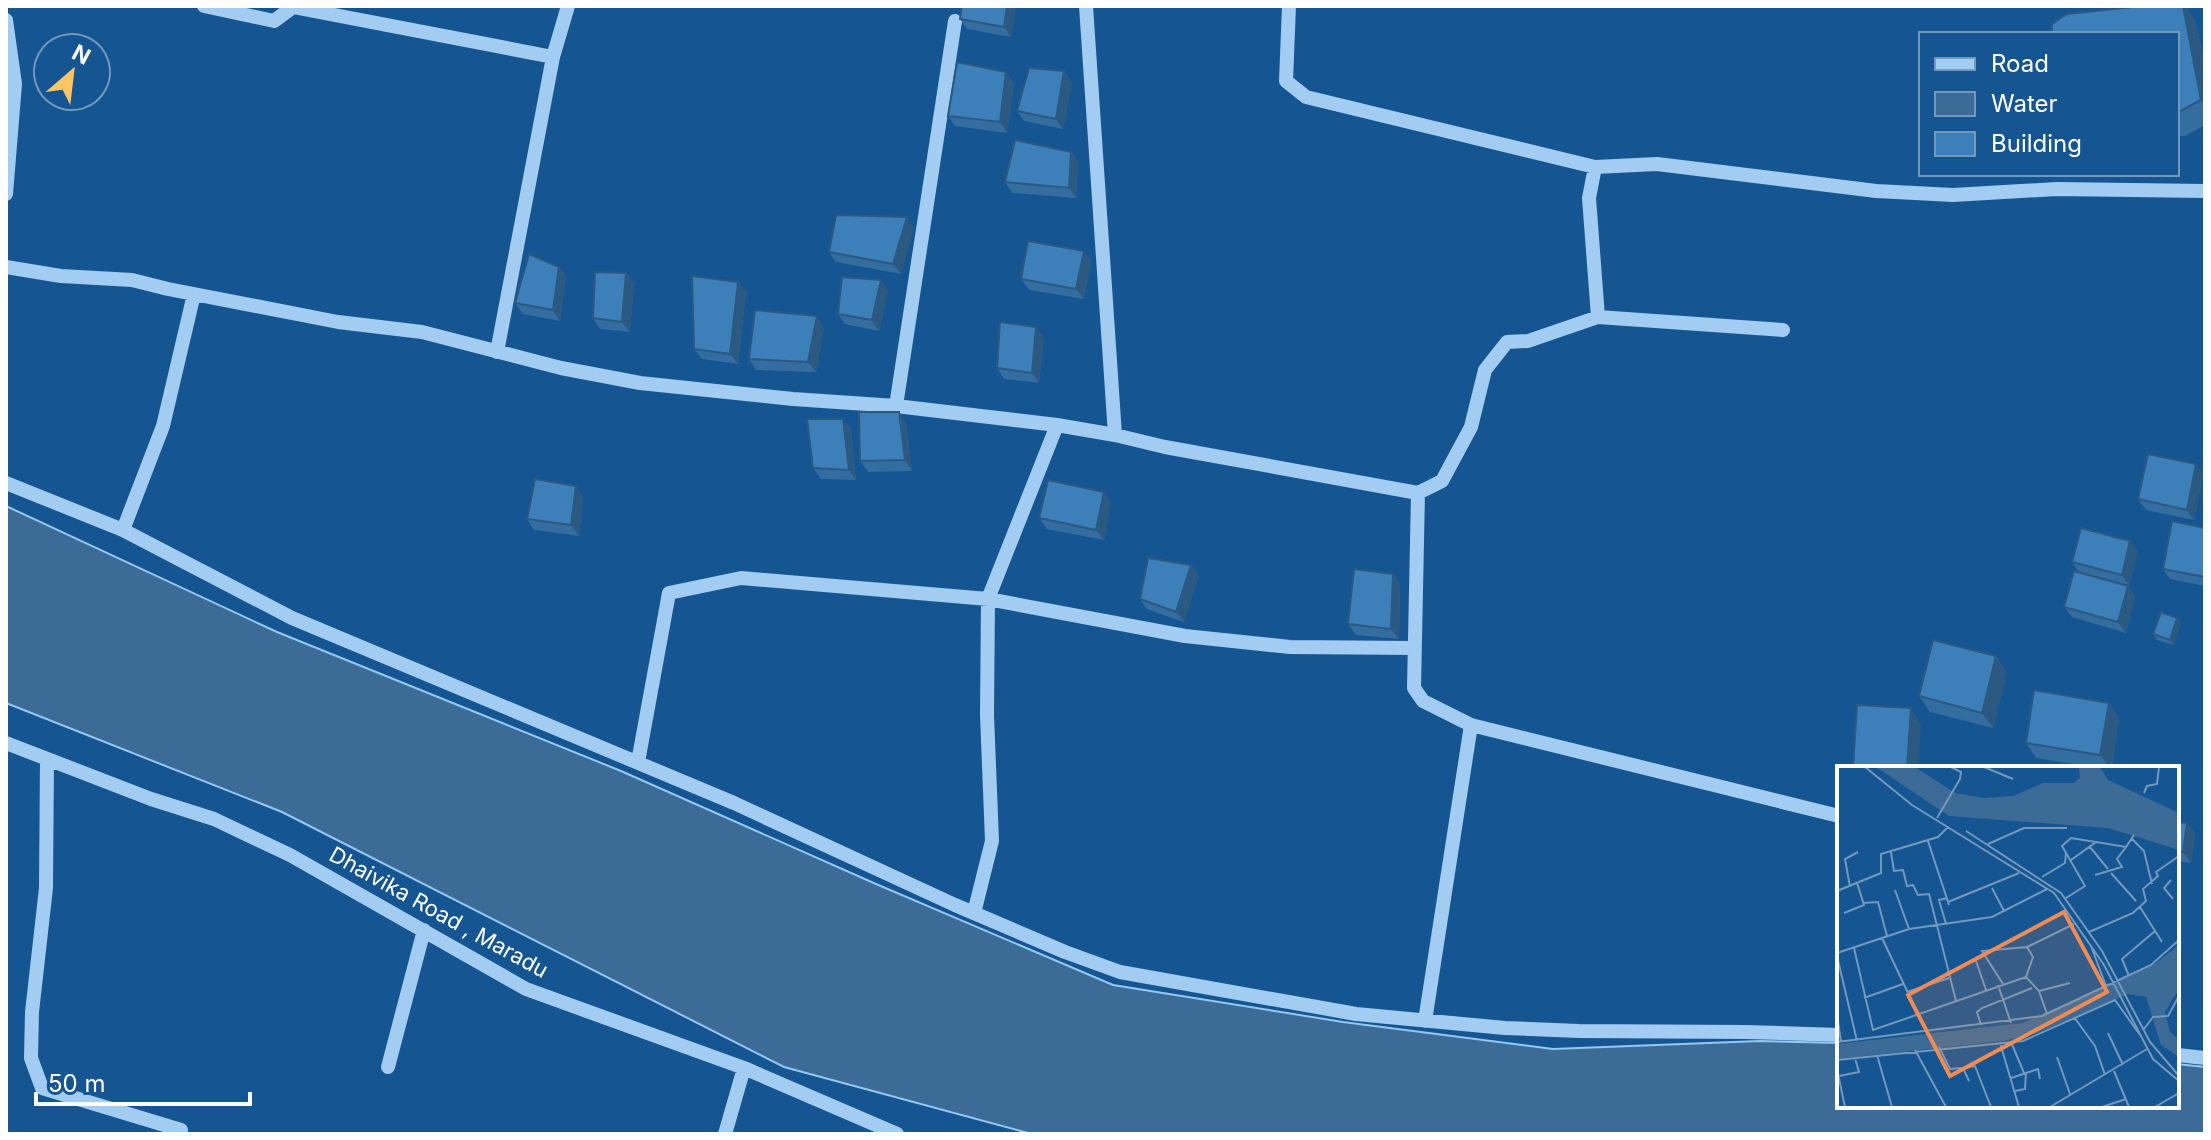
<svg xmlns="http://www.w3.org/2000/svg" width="2211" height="1140" font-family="Inter,sans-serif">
<rect width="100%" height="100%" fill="#155591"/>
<path fill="#3d6b97" stroke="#94c8f4" stroke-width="2" d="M 6,506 L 277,632 L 621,771 L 876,884 L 1113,985 L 1343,1022 L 1553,1049 L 1760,1041 L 1839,1043 L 1839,1106 L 2177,1106 L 2177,1064 L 2205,1067 L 2205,1134 L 1032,1134 L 784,1067 L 282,812 L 6,703 Z"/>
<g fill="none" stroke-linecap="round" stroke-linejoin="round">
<path stroke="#a2ccf1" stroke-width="14" d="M 204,6 L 274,21 L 293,7 L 553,57
M 1086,6 L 1115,435
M 1289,6 L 1286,81 L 1306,97 L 1595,167
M 6,20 L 15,84 L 6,194
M 6,267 L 61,276 L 132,280 L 168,289 L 338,322 L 422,332 L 561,368 L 640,383 L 793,399 L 896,406 L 1057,425 L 1115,435 L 1165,447 L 1418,493 L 1442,481 L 1471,427 L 1485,370 L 1507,342 L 1528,341 L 1598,317 L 1589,198 L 1595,167 L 1657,164 L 1876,191 L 1953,195 L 2057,189 L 2205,191
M 1598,317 L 1783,330
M 497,352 L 553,57 L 568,6
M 896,406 L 955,21
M 6,483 L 123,530 L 292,618 L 734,803 L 955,905 L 1065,952 L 1120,972 L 1356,1014 L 1505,1028 L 1579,1031 L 1746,1032 L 1839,1035
M 1418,493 L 1414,688 L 1423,701 L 1471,725 L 1425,1021
M 123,530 L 163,426 L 194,294
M 1471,725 L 1839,816
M 6,743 L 151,799 L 214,819 L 290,855 L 526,989 L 744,1068 L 897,1134
M 47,759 L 46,888 L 32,1012 L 31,1058 L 42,1088 L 181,1130
M 638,762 L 669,593 L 741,578 L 988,599 L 1185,636 L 1290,647 L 1414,648
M 974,913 L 992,841 L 987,715 L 988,599 L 1057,425
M 2177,1055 L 2205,1058
M 388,1067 L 424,930
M 725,1134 L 744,1068"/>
</g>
<path fill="#346d9f" d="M 962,6 L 1016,6 L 1011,37 L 967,29 L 960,19 Z
M 2183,6 L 2185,6 L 2196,22 L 2205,69 L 2205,125 L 2185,136 L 2177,136 L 2177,34 Z
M 1006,72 L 1014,83 L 1007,133 L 955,126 L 948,116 Z
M 1072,82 L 1063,129 L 1024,121 L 1017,111 Z
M 1071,152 L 1078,162 L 1076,198 L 1012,193 L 1005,182 Z
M 914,228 L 901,274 L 836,262 L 829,252 Z
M 1084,251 L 1091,261 L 1084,299 L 1029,290 L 1021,279 Z
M 559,267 L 566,277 L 560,321 L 523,314 L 515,303 Z
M 738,282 L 746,292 L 738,364 L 702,359 L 694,349 Z
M 634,283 L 630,332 L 600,329 L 593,318 Z
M 888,290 L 879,331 L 845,324 L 838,314 Z
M 824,327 L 816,372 L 756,370 L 749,359 Z
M 1044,338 L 1039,383 L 1004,379 L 997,368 Z
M 843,419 L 851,430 L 856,480 L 821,479 L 813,468 Z
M 906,423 L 912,471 L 868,472 L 860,461 Z
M 2203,475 L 2194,520 L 2146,510 L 2138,499 Z
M 583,497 L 579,536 L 534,530 L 527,519 Z
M 1111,502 L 1104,540 L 1047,529 L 1039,518 Z
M 2205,528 L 2205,586 L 2170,579 L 2163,569 Z
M 2138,552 L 2129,585 L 2079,572 L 2072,562 Z
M 1191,565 L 1199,575 L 1184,622 L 1147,609 L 1140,599 Z
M 1393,574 L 1400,584 L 1399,639 L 1356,635 L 1348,624 Z
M 2128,586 L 2135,597 L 2126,633 L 2072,617 L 2064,607 Z
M 2177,618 L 2181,623 L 2174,645 L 2157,640 L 2153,634 Z
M 2007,672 L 1993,728 L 1930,712 L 1919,696 Z
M 2109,703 L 2119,718 L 2112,768 L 2096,768 L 2036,758 L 2026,743 Z
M 2177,822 L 2187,823 L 2195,834 L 2191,863 L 2177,861 Z"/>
<path fill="#2b5982" d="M 1007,6 L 1016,6 L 1011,37 L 1004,27 Z
M 2183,6 L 2185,6 L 2196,22 L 2205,69 L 2205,106 L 2201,100 Z
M 1064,71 L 1072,82 L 1063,129 L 1056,119 Z
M 1006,72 L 1014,83 L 1007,133 L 1000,122 Z
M 1071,152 L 1078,162 L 1076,198 L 1069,188 Z
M 907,217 L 914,228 L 901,274 L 893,264 Z
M 1084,251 L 1091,261 L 1084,299 L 1076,289 Z
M 559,267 L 566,277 L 560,321 L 553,310 Z
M 626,273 L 634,283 L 630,332 L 622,322 Z
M 881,280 L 888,290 L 879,331 L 872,320 Z
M 738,282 L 746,292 L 738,364 L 730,354 Z
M 817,316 L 824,327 L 816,372 L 808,362 Z
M 1036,327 L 1044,338 L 1039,383 L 1032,373 Z
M 899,412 L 906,423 L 912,471 L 905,460 Z
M 843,419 L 851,430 L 856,480 L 849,470 Z
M 2196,464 L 2203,475 L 2194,520 L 2187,510 Z
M 576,486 L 583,497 L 579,536 L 571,525 Z
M 1104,492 L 1111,502 L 1104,540 L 1096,530 Z
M 2130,541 L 2138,552 L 2129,585 L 2122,575 Z
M 1191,565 L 1199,575 L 1184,622 L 1176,612 Z
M 1393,574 L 1400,584 L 1399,639 L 1391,629 Z
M 2128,586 L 2135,597 L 2126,633 L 2118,622 Z
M 2177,618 L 2181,623 L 2174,645 L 2170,640 Z
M 1996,656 L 2007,672 L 1993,728 L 1982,713 Z
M 2109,703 L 2119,718 L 2112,768 L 2110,768 L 2100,755 Z
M 1911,708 L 1921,724 L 1919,768 L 1907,768 Z
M 2187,823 L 2195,834 L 2191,863 L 2183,852 Z"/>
<path fill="#3d7fb9" stroke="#2b5982" stroke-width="2" d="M 962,6 L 1007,6 L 1004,27 L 960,19 Z
M 2142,6 L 2183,6 L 2201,100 L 2177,113 L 2177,34 L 2052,34 L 2052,24 L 2067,14 Z
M 957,62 L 1006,72 L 1000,122 L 948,116 Z
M 1029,68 L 1064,71 L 1056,119 L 1017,111 Z
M 1015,140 L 1071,152 L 1069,188 L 1005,182 Z
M 836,215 L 907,217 L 893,264 L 829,252 Z
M 1028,241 L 1084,251 L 1076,289 L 1021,279 Z
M 529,254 L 559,267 L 553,310 L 515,303 Z
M 595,272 L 626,273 L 622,322 L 593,318 Z
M 692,276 L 738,282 L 730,354 L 694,349 Z
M 842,277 L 881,280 L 872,320 L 838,314 Z
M 755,310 L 817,316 L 808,362 L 749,359 Z
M 1000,322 L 1036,327 L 1032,373 L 997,368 Z
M 859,412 L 899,412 L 905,460 L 860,461 Z
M 807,419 L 843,419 L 849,470 L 813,468 Z
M 2148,454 L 2196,464 L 2187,510 L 2138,499 Z
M 535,479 L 576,486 L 571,525 L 527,519 Z
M 1048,480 L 1104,492 L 1096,530 L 1039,518 Z
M 2172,521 L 2205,528 L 2205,577 L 2163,569 Z
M 2081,528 L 2130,541 L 2122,575 L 2072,562 Z
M 1148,558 L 1191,565 L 1176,612 L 1140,599 Z
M 1354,569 L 1393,574 L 1391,629 L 1348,624 Z
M 2074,571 L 2128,586 L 2118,622 L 2064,607 Z
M 2161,612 L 2177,618 L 2170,640 L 2153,634 Z
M 1933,640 L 1996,656 L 1982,713 L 1919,696 Z
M 2034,690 L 2109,703 L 2100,755 L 2026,743 Z
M 1857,705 L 1911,708 L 1907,768 L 1853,768 Z
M 2177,822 L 2187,823 L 2183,852 L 2177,852 Z"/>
<g text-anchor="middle" stroke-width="8" stroke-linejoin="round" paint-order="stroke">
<g font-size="22" fill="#fff" stroke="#155591">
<text transform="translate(439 912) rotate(29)" y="8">Dhaivika Road , Maradu</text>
</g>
</g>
<g transform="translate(1837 766)">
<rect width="342" height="342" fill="#155591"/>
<path d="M 39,1 L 78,1 L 118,27 L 147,32 L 176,30 L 206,17 L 237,17 L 243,11 L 242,1 L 263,1 L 271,14 L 342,47 L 342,84 L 271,62 L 112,50 ZM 342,179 L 342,223 L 328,246 L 333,266 L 342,274 L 342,291 L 324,279 L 309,231 L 291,228 L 200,267 L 166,275 L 0,293 L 0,278 L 186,257 L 319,197 Z" fill="#3d6b97"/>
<path fill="none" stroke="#7399bd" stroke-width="2" d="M 28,1 L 75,39 L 217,127 L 267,199 L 316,293 L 342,315M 147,1 L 176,13M 307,27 L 310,20 L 320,18 L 322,1M 100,52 L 123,13 L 124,6 L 114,1M 129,65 L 224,127 L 265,185 L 313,276 L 342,310M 295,73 L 307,85 L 315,118M 91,75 L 112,139M 259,76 L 289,81 L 297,69M 151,78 L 187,62 L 230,62M 253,81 L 271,103M 54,86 L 57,105 L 66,104 L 70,120 L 76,119 L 81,129 L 92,128 L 119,235M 274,107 L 299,135M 258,109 L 285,101 L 280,93 L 289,81M 205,111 L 228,97 L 229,87M 334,114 L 327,122 L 336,133M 13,121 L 8,93 L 21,86M 155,122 L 167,145M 58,124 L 72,163M 0,125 L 44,107 L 44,88 L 101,71 L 111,61M 229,132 L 248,120 L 225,80 L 234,72 L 259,76 L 234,94M 111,136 L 182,107M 26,137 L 41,136 L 50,170M 303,141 L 325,176M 7,147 L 27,139 L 20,117M 109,158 L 102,134 L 110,132M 252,166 L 296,147 L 309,135 L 306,123 L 321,110 L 319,106 L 342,90M 45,172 L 81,248M 17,182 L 36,264 L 189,211 L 196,191 L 190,181 L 237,158M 0,187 L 72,163 L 155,151 L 210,123M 0,190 L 20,275M 139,195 L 149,224M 292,210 L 285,193 L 318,165M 189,211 L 202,225 L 210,248M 166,218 L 145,185 L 190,181M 161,219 L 174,257M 269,220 L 314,199 L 342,174M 202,225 L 233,217M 70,226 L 112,212M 27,232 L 66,218M 0,248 L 4,276M 237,251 L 258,280 L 268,309M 144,259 L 140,246 L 145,242 L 195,222M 307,263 L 316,251 L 331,250 L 342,230M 271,267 L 286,299M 0,276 L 205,250 L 269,220 L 254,180M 174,276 L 187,307M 163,277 L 182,341M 102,281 L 113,303 L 125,302M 78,284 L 109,341M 40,289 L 55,341M 220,291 L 233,328M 0,294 L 186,275 L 278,234 L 303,269M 277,305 L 292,341M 1,308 L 8,341M 2,310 L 22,306 L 18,292M 174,312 L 201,303 L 203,313M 132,315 L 126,302 L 138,300 L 154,341M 178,325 L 188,323 L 189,306M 213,341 L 310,283M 265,341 L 289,333M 318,341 L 342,327"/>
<path fill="#ef8b55" fill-opacity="0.15" stroke="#ef8b55" stroke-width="4" d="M 227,146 L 270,226 L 113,310 L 71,229 Z"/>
<rect width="342" height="342" fill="none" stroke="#fff" stroke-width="4"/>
</g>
<rect width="2211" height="1140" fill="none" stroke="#ffffff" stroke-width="16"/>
<rect x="1919" y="32" width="260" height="144" fill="#155591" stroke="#7399bd" stroke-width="2"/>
<rect x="1935" y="58" width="40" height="12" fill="#a2ccf1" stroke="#7399bd" stroke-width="2"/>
<text x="1991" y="72" font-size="24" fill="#ffffff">Road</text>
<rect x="1935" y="92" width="40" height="24" fill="#3d6b97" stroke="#7399bd" stroke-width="2"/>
<text x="1991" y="112" font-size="24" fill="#ffffff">Water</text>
<rect x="1935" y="132" width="40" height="24" fill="#3d7fb9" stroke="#7399bd" stroke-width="2"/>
<text x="1991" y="152" font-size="24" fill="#ffffff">Building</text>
<g transform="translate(72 72) rotate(28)"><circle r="38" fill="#155591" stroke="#7399bd" stroke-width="2"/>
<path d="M0-6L14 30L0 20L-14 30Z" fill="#ffc562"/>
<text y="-12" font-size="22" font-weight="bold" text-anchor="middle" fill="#ffffff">N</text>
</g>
<path d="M36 1092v12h214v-12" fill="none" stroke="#ffffff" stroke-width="4"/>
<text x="48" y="1092" font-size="24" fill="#ffffff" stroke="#155591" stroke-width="6" paint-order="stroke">50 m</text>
</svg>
